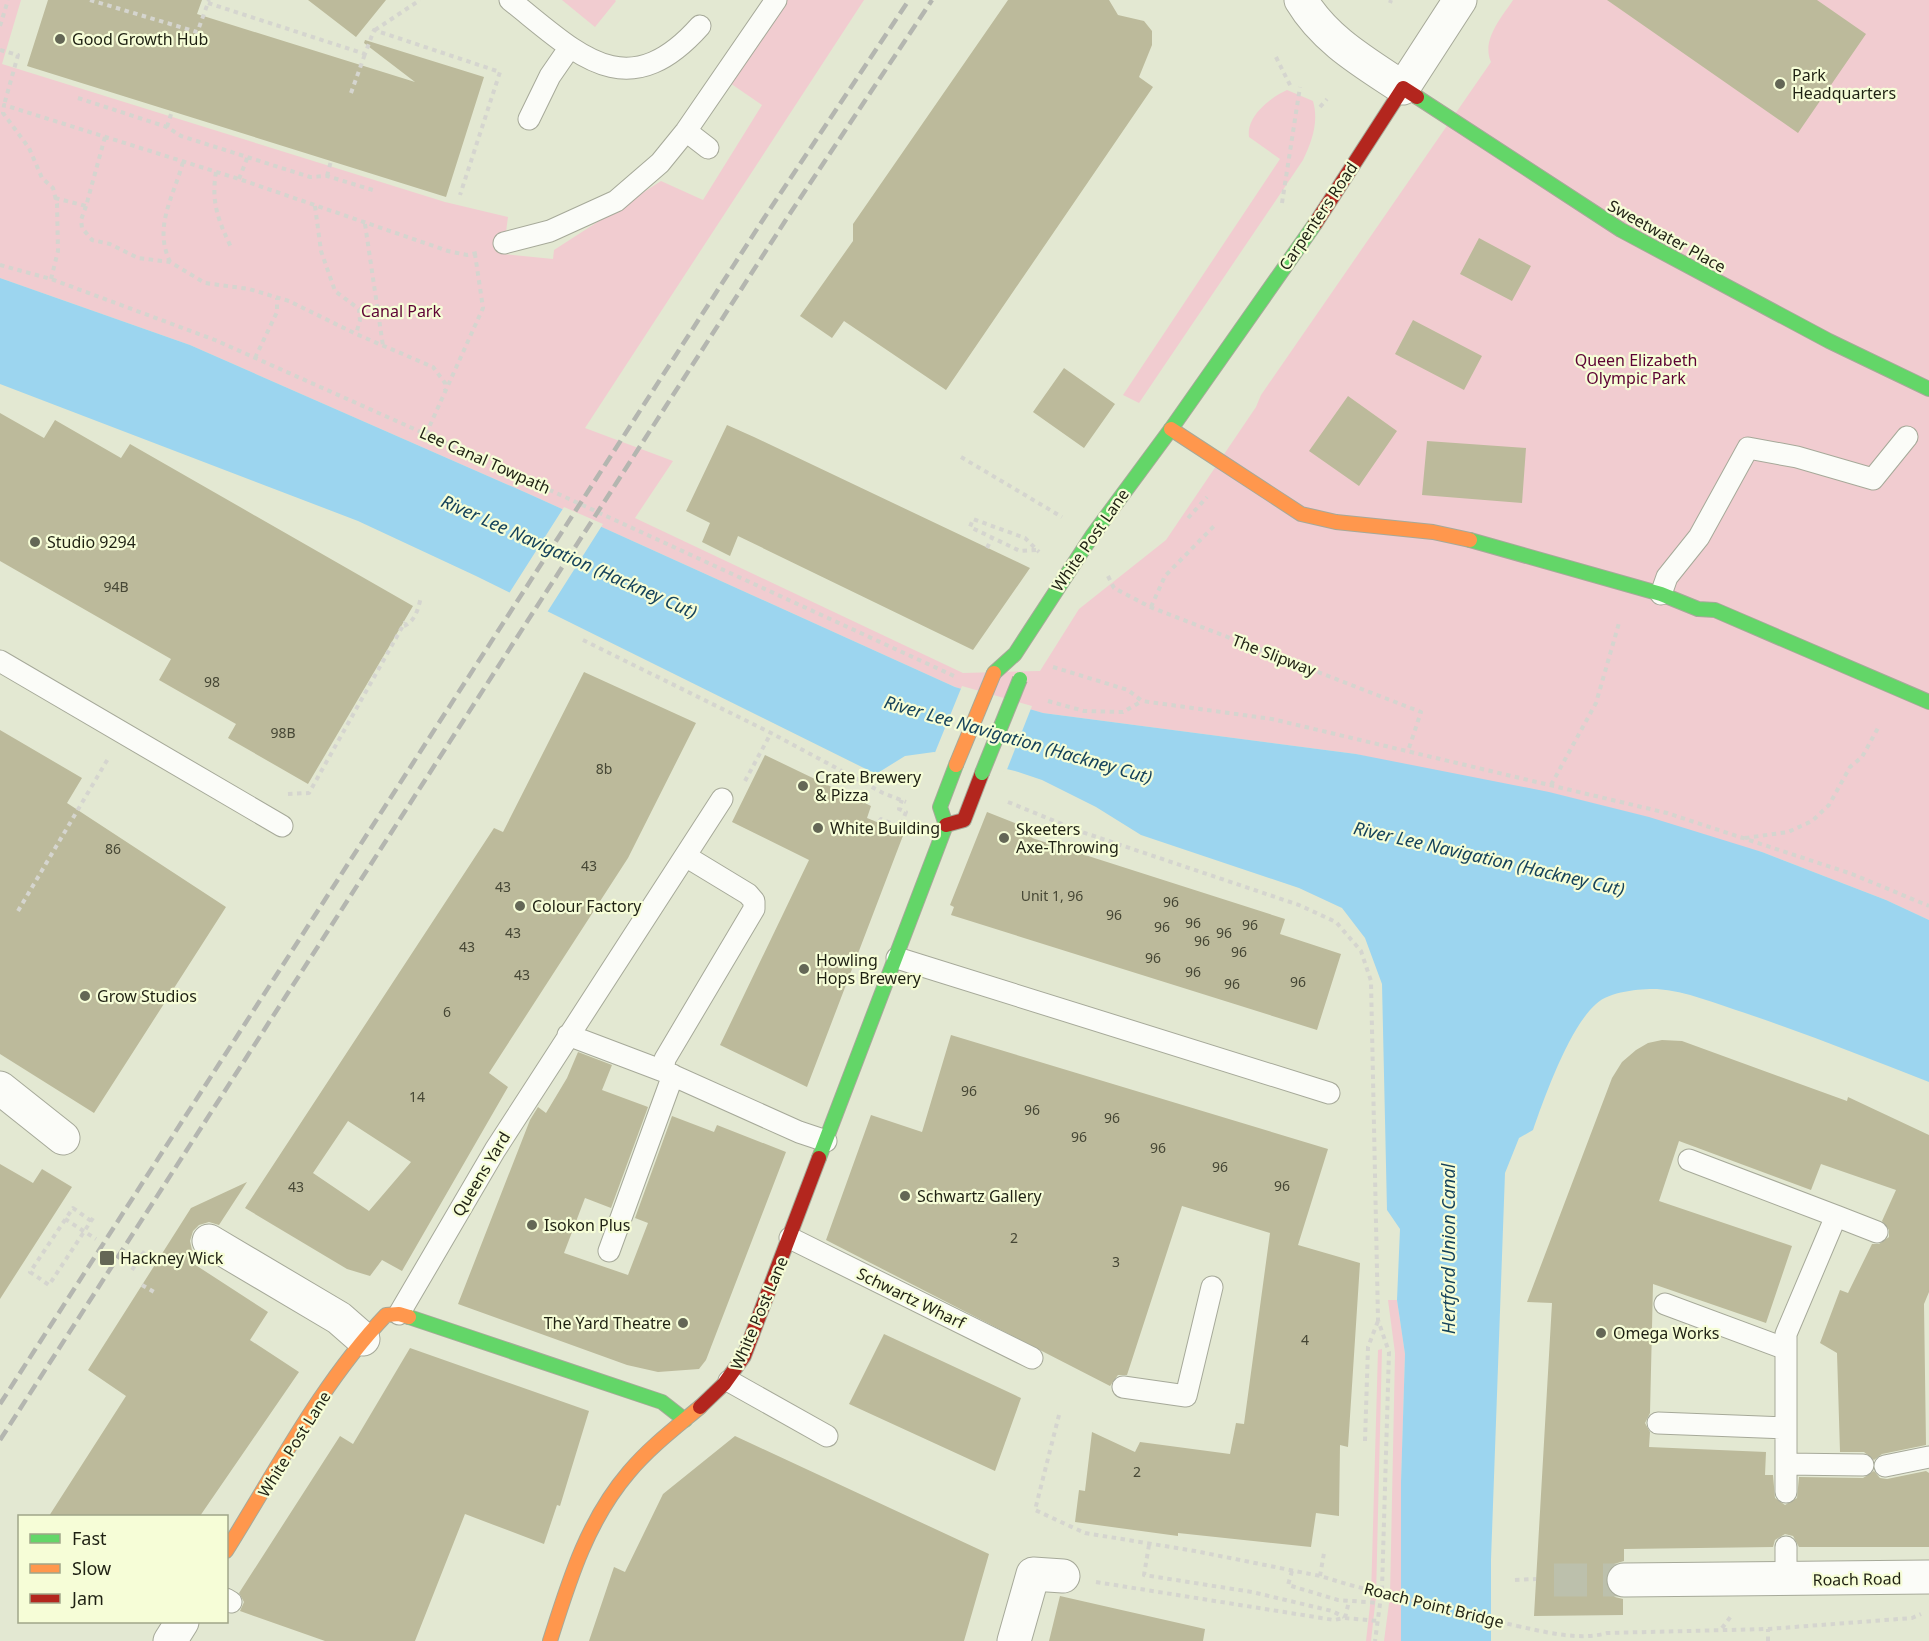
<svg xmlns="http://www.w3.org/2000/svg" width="1929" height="1641" font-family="'Noto Sans',sans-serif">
<rect width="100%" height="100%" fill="#e3e8d2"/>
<path fill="#f1ccd0" d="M 0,0 L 21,0 L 2,64 L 445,202 L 508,217 L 503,254 L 553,259 L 554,250 L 661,181 L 703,200 L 762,105 L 727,81 L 783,0 L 864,0 L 585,428 L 673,461 L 635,518 L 963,673 L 1040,671 L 1079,609 L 1166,540 L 1256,407 L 1261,395 L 1491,62 C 1481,40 1502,17 1513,0 L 1929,0 L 1929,920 L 1886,900 L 1762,852 L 1356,754 L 1043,713 L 955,687 L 529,494 L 190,345 L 0,278 Z
M 562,0 L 615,0 L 616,1 L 595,27 Z
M 1287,90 L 1313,101 C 1319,122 1312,141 1303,160 L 1139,403 L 1123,395 L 1280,159 L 1249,137 C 1246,116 1271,97 1287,90 Z
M 1388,1300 L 1397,1300 L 1405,1354 L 1401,1482 L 1401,1641 L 1384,1641 L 1390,1596 L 1395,1353 Z
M 1382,1349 L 1376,1596 L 1371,1641 L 1366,1641 L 1371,1597 L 1378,1350 Z"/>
<path fill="#9cd5ef" d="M 0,278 L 190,345 L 529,494 L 955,687 L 1043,713 L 1356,754 L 1549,792 L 1649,817 L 1762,852 L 1886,900 L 1929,920 L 1929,1082 C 1868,1058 1807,1034 1745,1013 C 1717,1004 1686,991 1657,989 C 1639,989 1610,991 1596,1004 C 1569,1028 1545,1096 1533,1130 L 1519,1138 L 1505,1173 L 1491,1560 L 1491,1641 L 1401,1641 L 1401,1482 L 1405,1354 L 1397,1300 L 1400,1229 L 1387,1210 L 1382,984 L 1365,938 L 1342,908 L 1299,888 L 1141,835 L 1096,807 L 1042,780 L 1015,771 L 934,752 L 905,756 L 876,774 L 476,576 L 358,521 L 0,384 Z"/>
<path fill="#e3e8d2" d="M 564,507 L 603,524 L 546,614 L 508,595 Z
M 962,686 L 1032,706 L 1006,772 L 934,755 Z"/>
<path fill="#bcba9b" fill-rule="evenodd" d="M 48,0 L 202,0 L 197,14 L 415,82 L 364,43 L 365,40 L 484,77 L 446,197 L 27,66 Z
M 308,0 L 386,0 L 356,37 Z
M 1008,0 L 1109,0 L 1118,15 L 1144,21 L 1152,31 L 1152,45 L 1139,77 L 1153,87 L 946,390 L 844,321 L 832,338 L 800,316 L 853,241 L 853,224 Z
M 1607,0 L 1817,0 L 1866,34 L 1798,133 Z
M 1479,238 L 1531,266 L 1512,301 L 1460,274 Z
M 1413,320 L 1482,356 L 1464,390 L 1395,354 Z
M 1064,368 L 1115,404 L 1084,448 L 1033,412 Z
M 1348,396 L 1397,431 L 1359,486 L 1309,451 Z
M 0,413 L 44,438 L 55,420 L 121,458 L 130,444 L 413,606 L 308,784 L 228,738 L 236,724 L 159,680 L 171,659 L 0,561 Z
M 727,425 L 754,437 L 1030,568 L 973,650 L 738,536 L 730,556 L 702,542 L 710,523 L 686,511 Z
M 1427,441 L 1526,448 L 1522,503 L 1422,495 Z
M 584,672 L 696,723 L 628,858 L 489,1073 L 508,1087 L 402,1271 L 382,1260 L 370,1276 L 347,1269 L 245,1208 L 494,828 L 503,832 ZM 348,1121 L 411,1162 L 369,1211 L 313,1173 Z
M 0,730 L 82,778 L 67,803 L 226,907 L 94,1113 L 0,1054 Z
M 765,755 L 871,806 L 867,818 L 904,833 L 807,1087 L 720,1045 L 809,860 L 732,822 Z
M 987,812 L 1035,831 L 1032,838 L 1285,919 L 1280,934 L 1341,954 L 1317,1030 L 951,915 L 954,907 L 950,905 Z
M 951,1035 L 1328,1149 L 1298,1245 L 1360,1263 L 1348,1447 L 1340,1445 L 1339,1516 L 1316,1513 L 1311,1547 L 1178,1533 L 1178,1536 L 1075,1522 L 1079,1490 L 1085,1491 L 1092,1432 L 1135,1452 L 1140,1442 L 1230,1454 L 1236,1423 L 1244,1424 L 1270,1233 L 1182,1206 L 1127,1375 L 1118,1375 L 1110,1386 L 826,1240 L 871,1115 L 922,1132 Z
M 1662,1040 L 1682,1041 L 1847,1101 L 1848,1097 L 1929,1135 L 1929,1292 L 1924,1304 L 1926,1445 L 1882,1454 L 1874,1460 L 1864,1452 L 1840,1452 L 1837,1353 L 1820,1343 L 1840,1290 L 1848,1293 L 1872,1244 L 1879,1244 L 1889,1237 L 1889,1230 L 1882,1221 L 1896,1190 L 1821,1164 L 1811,1190 L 1679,1141 L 1659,1201 L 1792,1246 L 1766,1323 L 1653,1284 L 1650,1413 L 1645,1423 L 1650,1432 L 1649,1447 L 1766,1452 L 1765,1475 L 1773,1475 L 1775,1498 L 1785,1505 L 1797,1498 L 1799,1477 L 1863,1478 L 1874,1471 L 1880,1478 L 1887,1479 L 1926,1471 L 1929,1473 L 1929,1547 L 1799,1547 L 1793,1536 L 1785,1534 L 1775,1540 L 1773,1547 L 1624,1549 L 1624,1561 L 1614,1564 L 1607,1571 L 1605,1580 L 1608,1590 L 1615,1597 L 1623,1599 L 1623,1615 L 1534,1616 L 1552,1303 L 1527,1302 L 1612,1078 L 1622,1062 L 1636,1050 L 1648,1043 Z
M 578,1052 L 612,1065 L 602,1090 L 648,1107 L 611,1208 L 585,1198 L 564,1253 L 628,1275 L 648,1223 L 635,1218 L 672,1116 L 714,1132 L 717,1125 L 786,1152 L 706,1360 L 699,1369 L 658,1372 L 627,1365 L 458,1304 L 530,1120 L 538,1107 L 546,1113 L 567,1078 Z
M 0,1164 L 33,1183 L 42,1169 L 72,1187 L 0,1299 Z
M 247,1182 L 219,1225 L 209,1222 L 199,1225 L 193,1231 L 190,1241 L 192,1250 L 199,1256 L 194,1264 L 268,1312 L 250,1340 L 299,1372 L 200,1516 L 49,1516 L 126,1396 L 88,1370 L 191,1208 Z
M 884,1334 L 1021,1398 L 995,1471 L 849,1404 Z
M 410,1348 L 589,1411 L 560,1506 L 557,1505 L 544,1544 L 465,1514 L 415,1641 L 325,1641 L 240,1611 L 244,1602 L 239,1593 L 340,1436 L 353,1444 Z
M 735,1436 L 989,1554 L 964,1641 L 589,1641 L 614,1567 L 625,1572 L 663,1494 Z
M 1060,1596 L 1205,1629 L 1203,1641 L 1049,1641 Z"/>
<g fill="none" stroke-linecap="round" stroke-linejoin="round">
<path stroke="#bcc0ac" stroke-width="33" stroke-dasharray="33 16" stroke-linecap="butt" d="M 1554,1580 L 1624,1580"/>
<g stroke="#a6a999" stroke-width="23">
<path id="lane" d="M 510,0 C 577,53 626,109 700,26
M 529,119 L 550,76 L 570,47
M 686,131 L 708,148
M 504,243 L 550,231 L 616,201 L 660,163 L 686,131 L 776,0
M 1661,594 L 1667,577 L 1699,537 L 1748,448 L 1797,457 L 1873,479 L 1907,437
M 0,661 L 282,826
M 897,958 L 1329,1093
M 568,1035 L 663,1071 L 799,1132 L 826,1141
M 663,1071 L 665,1059 L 754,909 L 754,901 L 748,894 L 687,857
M 1689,1160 L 1836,1216
M 790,1238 L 1032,1358
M 609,1251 L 673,1075
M 1665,1304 L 1786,1349
M 399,1314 L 495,1150 L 722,799
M 729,1381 L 827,1436
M 1123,1387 L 1186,1396 L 1212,1287
M 1658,1423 L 1786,1428
M 1786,1464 L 1863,1465
M 1885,1466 L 1929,1457
M 1786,1492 L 1786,1334 L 1836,1216 L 1877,1232
M 1786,1547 L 1786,1580
M 226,1599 L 231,1602"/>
</g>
<g stroke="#a6a999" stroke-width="35">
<path id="street" d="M 1301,0 C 1325,40 1364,62 1403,88 L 1460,0
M 0,1088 L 63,1138
M 209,1241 L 339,1318 L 363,1339
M 1624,1580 L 1929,1577
M 170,1641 L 182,1622
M 1014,1641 L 1033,1574 L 1063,1576"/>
</g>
<g stroke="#a6a999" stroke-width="16">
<path id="fast" d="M 1417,97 L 1621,230 L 1829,341 L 1929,389
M 1470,540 L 1661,594 L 1698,609 L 1715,610 L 1929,702
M 994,673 L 1015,654 L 1092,536 L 1171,429 L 1315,224
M 819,1158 L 946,825 L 940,807 L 956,765
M 409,1317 L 662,1402 L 685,1420"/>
</g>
<g stroke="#a6a999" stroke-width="16">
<path id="slow" d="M 1171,429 L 1301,514 L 1336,522 L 1433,532 L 1470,540
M 226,1551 C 275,1473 322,1382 386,1315 L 399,1314 L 409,1317
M 550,1641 C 569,1581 587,1521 629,1472 C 649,1448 675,1428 700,1407"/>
</g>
<g stroke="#a6a999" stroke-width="16">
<path id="jam" d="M 1315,224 L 1403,88 L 1417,97
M 946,825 L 964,820 L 982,773
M 700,1407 L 724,1384 L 744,1356 L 819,1158"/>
</g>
<path stroke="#d5d5cf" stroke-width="4" stroke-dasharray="4.5 4.5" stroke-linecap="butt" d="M 90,0 L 197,32
M 208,3 L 365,54 L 374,30 L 500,72 L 460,195
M 1390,3 L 1391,0
M 0,26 L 8,0
M 375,30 L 420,0
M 193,44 L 209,0
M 0,50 L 18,55 L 4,105
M 1276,57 L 1291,87
M 351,93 L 365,54
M 78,98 L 167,127 L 181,136 L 310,177 L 327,176 L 376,191
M 1320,107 L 1327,99
M 167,127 L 172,111
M 216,172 C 211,202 218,220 231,247
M 327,176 L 331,161
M 239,179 L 248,156
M 55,198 L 86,206 L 105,137
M 1282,203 L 1300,87
M 86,206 L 81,220 L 82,228 L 92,240 L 110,244 L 138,258 L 170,262 L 205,283 L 249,289 L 289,301 L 356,334 L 433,367 L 445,383 L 445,390
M 315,206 L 321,251 L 335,291 L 359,309 L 360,320 L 356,334
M 365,224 L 383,346
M 170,262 C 153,226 174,196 183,162
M 0,265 L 51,279 L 215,340 L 504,469 L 954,676
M 51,279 L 58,251 L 57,204 L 53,188 L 42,178 L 29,148 L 3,113 L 4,105 L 239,179 L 448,251 L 467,255 L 477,253
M 255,358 L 277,312 L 277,298
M 426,434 L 483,308 L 475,254
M 961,457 L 1062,517
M 1188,518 L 1207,497
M 987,548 L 992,538
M 1036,550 L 1020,551 L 970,527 L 973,519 L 1025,538 L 1039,552
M 1108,576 L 1114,588 L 1150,607 L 1421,712 L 1408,751
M 1151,607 L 1165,576 L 1214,526
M 404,626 C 415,622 419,607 421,596
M 583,640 L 771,733 L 883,793 L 906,802
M 1053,667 L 1128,690 L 1142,701 L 1272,719 L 1667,813 L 1852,874 L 1929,906
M 1048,701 L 1084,711 L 1123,712 L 1142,701
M 745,781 L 771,733
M 1551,785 L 1596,703 L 1619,623
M 288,794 L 309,793 L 405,622
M 1008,802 L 1079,831 L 1299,905 L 1336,922 L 1361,951 L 1371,981 L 1378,1320 L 1389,1352 L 1382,1589 L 1375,1641
M 879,822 L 881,819 L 900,827 L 906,812 L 899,809 L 902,800
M 1745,838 L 1788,832 L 1812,821 L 1829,805 L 1850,767 L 1862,757 L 1878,728
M 18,911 L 109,757
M 65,1219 L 96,1239
M 91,1221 L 73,1208 L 30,1272 L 49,1285 L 91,1221 L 95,1215
M 132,1270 L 146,1249
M 142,1285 L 154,1292
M 1059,1415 L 1035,1510 L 1085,1533 L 1195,1551 L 1320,1576 L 1350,1585
M 1365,1441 L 1368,1347 L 1378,1321
M 1149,1545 L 1144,1575 L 1252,1592 L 1332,1611 L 1344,1617
M 1292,1571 L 1288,1585 L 1338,1600 L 1379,1603
M 1320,1576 L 1324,1553
M 1515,1580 L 1536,1579
M 1096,1582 L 1334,1620 L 1345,1618 L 1378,1621
M 1345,1618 L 1349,1601
M 1517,1626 C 1546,1632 1579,1641 1607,1633 L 1768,1629 L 1912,1618 L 1921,1614
M 1722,1628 L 1732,1615
M 1768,1641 L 1768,1629"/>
<use href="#lane" stroke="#fbfcf8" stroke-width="21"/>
<use href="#street" stroke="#fbfcf8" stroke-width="33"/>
<use href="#fast" stroke="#63d668" stroke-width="14"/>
<use href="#slow" stroke="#ff974d" stroke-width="14"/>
<use href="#jam" stroke="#b3261e" stroke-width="14"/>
<path stroke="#b4b6b0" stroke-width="4.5" stroke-dasharray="12 6" stroke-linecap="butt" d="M 0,1404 L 768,212 L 909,0
M 0,1440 L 789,215 L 932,0"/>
<g stroke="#a6a999" stroke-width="16" stroke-linecap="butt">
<path id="fast-bridge" d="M 982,773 L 1020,679"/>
</g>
<g stroke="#a6a999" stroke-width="16" stroke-linecap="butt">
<path id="slow-bridge" d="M 956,765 L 994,673"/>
</g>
<path stroke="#d5d5cf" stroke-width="4" stroke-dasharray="4.5 4.5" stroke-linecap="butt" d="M 1350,1585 L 1517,1626"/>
<use href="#fast-bridge" stroke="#63d668" stroke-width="14"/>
<use href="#slow-bridge" stroke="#ff974d" stroke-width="14"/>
</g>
<g fill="#646756" stroke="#f6fdd7" stroke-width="2">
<circle cx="60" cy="39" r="6"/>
<circle cx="1780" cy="84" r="6"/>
<circle cx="35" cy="542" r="6"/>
<circle cx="803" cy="786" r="6"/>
<circle cx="818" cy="828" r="6"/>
<circle cx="1004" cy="838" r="6"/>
<circle cx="520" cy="906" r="6"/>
<circle cx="804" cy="969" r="6"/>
<circle cx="85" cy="996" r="6"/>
<circle cx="905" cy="1196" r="6"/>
<circle cx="532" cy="1225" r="6"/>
<rect x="99" y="1250" width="16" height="16" rx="3"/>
<circle cx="683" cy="1323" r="6"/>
<circle cx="1601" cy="1333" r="6"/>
</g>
<g text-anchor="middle" stroke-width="4.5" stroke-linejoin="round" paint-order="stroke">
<g font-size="14" fill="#464735">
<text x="116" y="592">94B</text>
<text x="212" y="687">98</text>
<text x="283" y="738">98B</text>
<text x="604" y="774">8b</text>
<text x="113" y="854">86</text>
<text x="589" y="871">43</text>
<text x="503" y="892">43</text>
<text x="1052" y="901">Unit 1, 96</text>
<text x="1171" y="907">96</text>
<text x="1114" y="920">96</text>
<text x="1193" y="928">96</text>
<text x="1250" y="930">96</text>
<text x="1162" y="932">96</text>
<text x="513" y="938">43</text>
<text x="1224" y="938">96</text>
<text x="1202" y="946">96</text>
<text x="467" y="952">43</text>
<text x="1239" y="957">96</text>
<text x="1153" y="963">96</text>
<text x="1193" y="977">96</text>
<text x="522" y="980">43</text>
<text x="1298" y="987">96</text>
<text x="1232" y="989">96</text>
<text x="447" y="1017">6</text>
<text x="969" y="1096">96</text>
<text x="417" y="1102">14</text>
<text x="1032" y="1115">96</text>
<text x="1112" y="1123">96</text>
<text x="1079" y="1142">96</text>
<text x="1158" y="1153">96</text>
<text x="1220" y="1172">96</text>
<text x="1282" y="1191">96</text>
<text x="296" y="1192">43</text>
<text x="1014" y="1243">2</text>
<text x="1116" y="1267">3</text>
<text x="1305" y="1345">4</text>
<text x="1137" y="1477">2</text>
</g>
<g font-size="16" fill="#1f2113" stroke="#f6fdd7" text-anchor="start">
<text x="72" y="45">Good Growth Hub</text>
<text x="1792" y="81">Park<tspan x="1792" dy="18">Headquarters</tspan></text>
<text x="47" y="548">Studio 9294</text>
<text x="815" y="783">Crate Brewery<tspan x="815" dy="18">&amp; Pizza</tspan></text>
<text x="830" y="834">White Building</text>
<text x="1016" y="835">Skeeters<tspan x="1016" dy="18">Axe-Throwing</tspan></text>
<text x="532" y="912">Colour Factory</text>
<text x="816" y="966">Howling<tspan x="816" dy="18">Hops Brewery</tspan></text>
<text x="97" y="1002">Grow Studios</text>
<text x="917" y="1202">Schwartz Gallery</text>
<text x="544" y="1231">Isokon Plus</text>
<text x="120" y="1264">Hackney Wick</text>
<text x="671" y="1329" text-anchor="end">The Yard Theatre</text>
<text x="1613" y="1339">Omega Works</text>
</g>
<g font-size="16" fill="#1f2113" stroke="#f6fdd7">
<text transform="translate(1318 216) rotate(-56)" y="6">Carpenters Road</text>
<text transform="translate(1667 236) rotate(29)" y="6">Sweetwater Place</text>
<text transform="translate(485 460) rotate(24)" y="6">Lee Canal Towpath</text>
<text transform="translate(1090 540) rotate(-55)" y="6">White Post Lane</text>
<text transform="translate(1274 655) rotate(21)" y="6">The Slipway</text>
<text transform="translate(481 1174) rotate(-59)" y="6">Queens Yard</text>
<text transform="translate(911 1298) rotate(26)" y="6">Schwartz Wharf</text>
<text transform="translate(759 1313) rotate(-67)" y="6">White Post Lane</text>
<text transform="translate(294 1444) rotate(-58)" y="6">White Post Lane</text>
<text transform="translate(1857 1579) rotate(-1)" y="6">Roach Road</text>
<text transform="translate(1434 1605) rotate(14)" y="6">Roach Point Bridge</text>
</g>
<g font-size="16" fill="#5d0234" stroke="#f6fdd7">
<text x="401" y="317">Canal Park</text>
<text x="1636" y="366">Queen Elizabeth<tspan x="1636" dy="18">Olympic Park</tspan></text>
</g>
<g font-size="18" font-style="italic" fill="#16435b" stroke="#f6fdd7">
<text transform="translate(569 557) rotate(24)" y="6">River Lee Navigation (Hackney Cut)</text>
<text transform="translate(1018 740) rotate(16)" y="6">River Lee Navigation (Hackney Cut)</text>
<text transform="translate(1489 859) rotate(13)" y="6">River Lee Navigation (Hackney Cut)</text>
<text transform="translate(1449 1249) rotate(-90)" y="6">Hertford Union Canal</text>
</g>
</g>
<rect x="18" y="1515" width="210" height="108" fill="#f6fdd7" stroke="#a0a589" stroke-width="1.5"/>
<rect x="30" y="1534" width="30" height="9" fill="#63d668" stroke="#a0a589" stroke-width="1.5"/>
<text x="72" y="1545" font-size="18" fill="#1f2113">Fast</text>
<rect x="30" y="1564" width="30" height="9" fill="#ff974d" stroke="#a0a589" stroke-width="1.5"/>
<text x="72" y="1575" font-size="18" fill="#1f2113">Slow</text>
<rect x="30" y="1594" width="30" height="9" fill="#b3261e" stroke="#a0a589" stroke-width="1.5"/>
<text x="72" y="1605" font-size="18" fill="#1f2113">Jam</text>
</svg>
